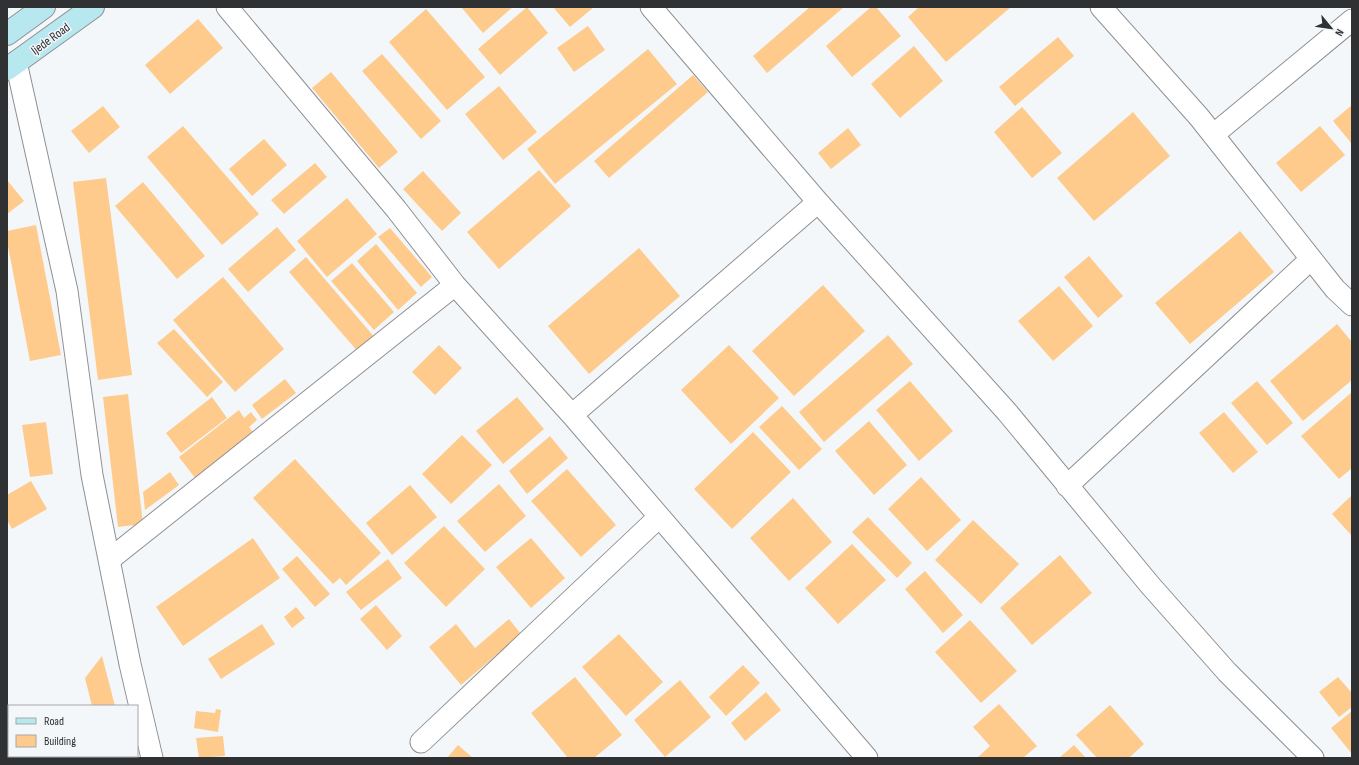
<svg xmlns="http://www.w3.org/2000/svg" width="1359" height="765" font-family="'Sofia Sans Condensed',sans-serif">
<rect width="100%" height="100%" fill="#f4f7fa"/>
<path fill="#fecb8c" d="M 461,7 L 513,7 L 483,33 Z
M 527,7 L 548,33 L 500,75 L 478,49 Z
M 553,7 L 594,7 L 570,27 Z
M 810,7 L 844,7 L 767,73 L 753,56 Z
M 871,7 L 876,7 L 901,36 L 852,77 L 826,46 Z
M 919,7 L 1011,7 L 946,62 L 908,17 Z
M 426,9 L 485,77 L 447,110 L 389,42 Z
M 198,19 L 223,48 L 170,94 L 145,65 Z
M 588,26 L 605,50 L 574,72 L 557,48 Z
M 1058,37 L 1074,56 L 1015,106 L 999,87 Z
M 914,46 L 943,81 L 900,118 L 871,84 Z
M 648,49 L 677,84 L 555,184 L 527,149 Z
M 382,54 L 441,121 L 421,139 L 362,71 Z
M 331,72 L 398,152 L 379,168 L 312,88 Z
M 693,75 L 708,92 L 609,178 L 594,161 Z
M 499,86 L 537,132 L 503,160 L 465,114 Z
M 1352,105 L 1352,144 L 1333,121 Z
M 103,106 L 120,127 L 89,153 L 71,131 Z
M 1022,107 L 1062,153 L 1032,178 L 994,132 Z
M 1133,112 L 1170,156 L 1094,221 L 1057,178 Z
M 183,126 L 259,214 L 222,245 L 147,157 Z
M 1320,126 L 1345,155 L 1301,192 L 1276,163 Z
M 848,128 L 861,145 L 831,169 L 818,153 Z
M 264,139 L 287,165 L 252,196 L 229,169 Z
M 315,163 L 327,177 L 284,214 L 271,200 Z
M 539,170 L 571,206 L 499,269 L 467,232 Z
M 423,171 L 461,213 L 442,231 L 403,189 Z
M 106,178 L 132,375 L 98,380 L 73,182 Z
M 7,180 L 24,201 L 7,214 Z
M 143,182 L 205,256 L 177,279 L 115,206 Z
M 347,198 L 377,234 L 327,277 L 297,241 Z
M 36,225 L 61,355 L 30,361 L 7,241 L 7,231 Z
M 277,227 L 296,250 L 248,292 L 228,269 Z
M 390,228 L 432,277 L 421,287 L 378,237 Z
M 1240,231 L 1274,272 L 1190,344 L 1155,303 Z
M 376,244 L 417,293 L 398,310 L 357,261 Z
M 639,248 L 680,296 L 589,374 L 548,326 Z
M 1089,256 L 1123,296 L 1098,318 L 1064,277 Z
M 306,257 L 376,339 L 359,353 L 289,272 Z
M 352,263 L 394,312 L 374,330 L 331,281 Z
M 223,277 L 284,349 L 235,392 L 173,320 Z
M 823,285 L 865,331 L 794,396 L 752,351 Z
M 1059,286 L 1093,326 L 1053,361 L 1018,321 Z
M 1337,324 L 1352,342 L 1352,380 L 1303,421 L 1270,381 Z
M 174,329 L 223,382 L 207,397 L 157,343 Z
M 888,335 L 913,364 L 824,442 L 799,412 Z
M 439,345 L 462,368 L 435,395 L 412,372 Z
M 729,345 L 779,398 L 731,444 L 681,390 Z
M 285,379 L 296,393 L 262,419 L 252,405 Z
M 910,381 L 953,431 L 919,461 L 876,410 Z
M 1257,381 L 1293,423 L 1267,445 L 1231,403 Z
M 1352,392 L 1352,468 L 1339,479 L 1301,436 Z
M 128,394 L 143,524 L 118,527 L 103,397 Z
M 212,397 L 227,418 L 181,453 L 166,433 Z
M 517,397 L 544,429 L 503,464 L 476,431 Z
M 782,406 L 822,449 L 799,470 L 759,427 Z
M 239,410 L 244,418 L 251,412 L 257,420 L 249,427 L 253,432 L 195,478 L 179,457 Z
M 1224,412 L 1258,452 L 1233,473 L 1199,433 Z
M 869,421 L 907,465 L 874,495 L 835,451 Z
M 46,422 L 53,474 L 30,477 L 22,425 Z
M 753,432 L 791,472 L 732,529 L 694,489 Z
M 462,435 L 492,465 L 451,504 L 422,474 Z
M 550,436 L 568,458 L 527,494 L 509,471 Z
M 295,459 L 381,553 L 346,585 L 340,578 L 333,584 L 253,498 Z
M 567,469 L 616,525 L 581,557 L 531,501 Z
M 170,472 L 179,485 L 145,510 L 143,492 Z
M 921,477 L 961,520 L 927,551 L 888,509 Z
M 31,481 L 47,509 L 12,529 L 7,520 L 7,495 Z
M 499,484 L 526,516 L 485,552 L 457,521 Z
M 410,485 L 437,517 L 392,555 L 366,523 Z
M 1352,495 L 1352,536 L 1332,514 Z
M 793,498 L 832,542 L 789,581 L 750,538 Z
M 868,517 L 912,563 L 897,578 L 852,532 Z
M 973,520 L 1019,564 L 981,604 L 935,560 Z
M 444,526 L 485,569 L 446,607 L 404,563 Z
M 253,538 L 280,578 L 183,646 L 156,607 Z
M 531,538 L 565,578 L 531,608 L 496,567 Z
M 852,544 L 886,580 L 838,624 L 805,588 Z
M 1060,555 L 1092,593 L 1032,645 L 1000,608 Z
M 297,556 L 330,594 L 315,607 L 282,569 Z
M 388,559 L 402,578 L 361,610 L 346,592 Z
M 925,571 L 963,615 L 943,633 L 905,589 Z
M 376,605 L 402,636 L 387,650 L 360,619 Z
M 296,607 L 305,618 L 292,628 L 284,617 Z
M 509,619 L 521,634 L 461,685 L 429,647 L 456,624 L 475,648 Z
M 970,620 L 1017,671 L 981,703 L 935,652 Z
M 262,624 L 275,644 L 221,679 L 208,659 Z
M 619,634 L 663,682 L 626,716 L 582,667 Z
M 102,656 L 115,706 L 92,706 L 85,678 Z
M 743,665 L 760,683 L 726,716 L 709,697 Z
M 575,677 L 622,735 L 594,758 L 568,758 L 531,713 Z
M 1338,677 L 1352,693 L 1352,707 L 1339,717 L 1319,692 Z
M 680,680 L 711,717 L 665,757 L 634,720 Z
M 766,692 L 781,710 L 745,741 L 731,723 Z
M 999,704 L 1037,746 L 1023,758 L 977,758 L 990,746 L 973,727 Z
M 1110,705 L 1144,744 L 1129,758 L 1097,758 L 1076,735 Z
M 216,709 L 221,710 L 218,732 L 194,728 L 196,711 L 215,713 Z
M 1352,711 L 1352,754 L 1331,728 Z
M 223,736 L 225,756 L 199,758 L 196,738 Z
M 458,745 L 473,758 L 447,758 Z
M 1074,745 L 1086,758 L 1059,758 Z
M 30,756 L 66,756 L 65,758 L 28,758 Z
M 104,756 L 132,756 L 132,758 L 99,758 Z"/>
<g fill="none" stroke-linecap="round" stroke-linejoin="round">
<g stroke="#8e9093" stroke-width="23">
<path id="street" d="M 227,7 L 396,209 L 455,285 L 572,415 L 867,758
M 651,7 L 818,202 L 1007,412 L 1150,585 L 1227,672 L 1313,758
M 1101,7 L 1199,117 L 1335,289 L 1352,305
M 16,62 L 67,291 L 92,475 L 130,664 L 152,758
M 1213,135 L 1352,20
M 572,415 L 818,202
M 1067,486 L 1311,259
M 109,560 L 455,285
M 421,742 L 659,517"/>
</g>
<g stroke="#8e9093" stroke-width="24">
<path id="secondary" d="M 7,34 L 44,7
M 7,69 L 93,7"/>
</g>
<use href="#street" stroke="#fff" stroke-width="21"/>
<use href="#secondary" stroke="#b8e8ef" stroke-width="22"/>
</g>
<g text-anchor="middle" stroke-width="3" stroke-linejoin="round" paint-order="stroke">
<g font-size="13" fill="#303132" stroke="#f4f7fa">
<text transform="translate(50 38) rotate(-36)" y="5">Ijede Road</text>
</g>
</g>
<rect width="1359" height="765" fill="none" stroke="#303132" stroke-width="16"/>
<rect x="8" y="705" width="130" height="52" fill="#f4f7fa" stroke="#a6a8aa"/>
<rect x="16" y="718" width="20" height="6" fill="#b8e8ef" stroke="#a6a8aa"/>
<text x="44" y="725" font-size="12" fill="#303132">Road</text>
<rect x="16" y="735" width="20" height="12" fill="#fecb8c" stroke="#a6a8aa"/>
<text x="44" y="745" font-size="12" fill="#303132">Building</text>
<g transform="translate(1331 28) rotate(119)" stroke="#f4f7fa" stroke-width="3" paint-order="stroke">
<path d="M0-3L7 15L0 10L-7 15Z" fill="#303132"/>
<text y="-6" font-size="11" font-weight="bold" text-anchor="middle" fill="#303132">N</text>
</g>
</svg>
